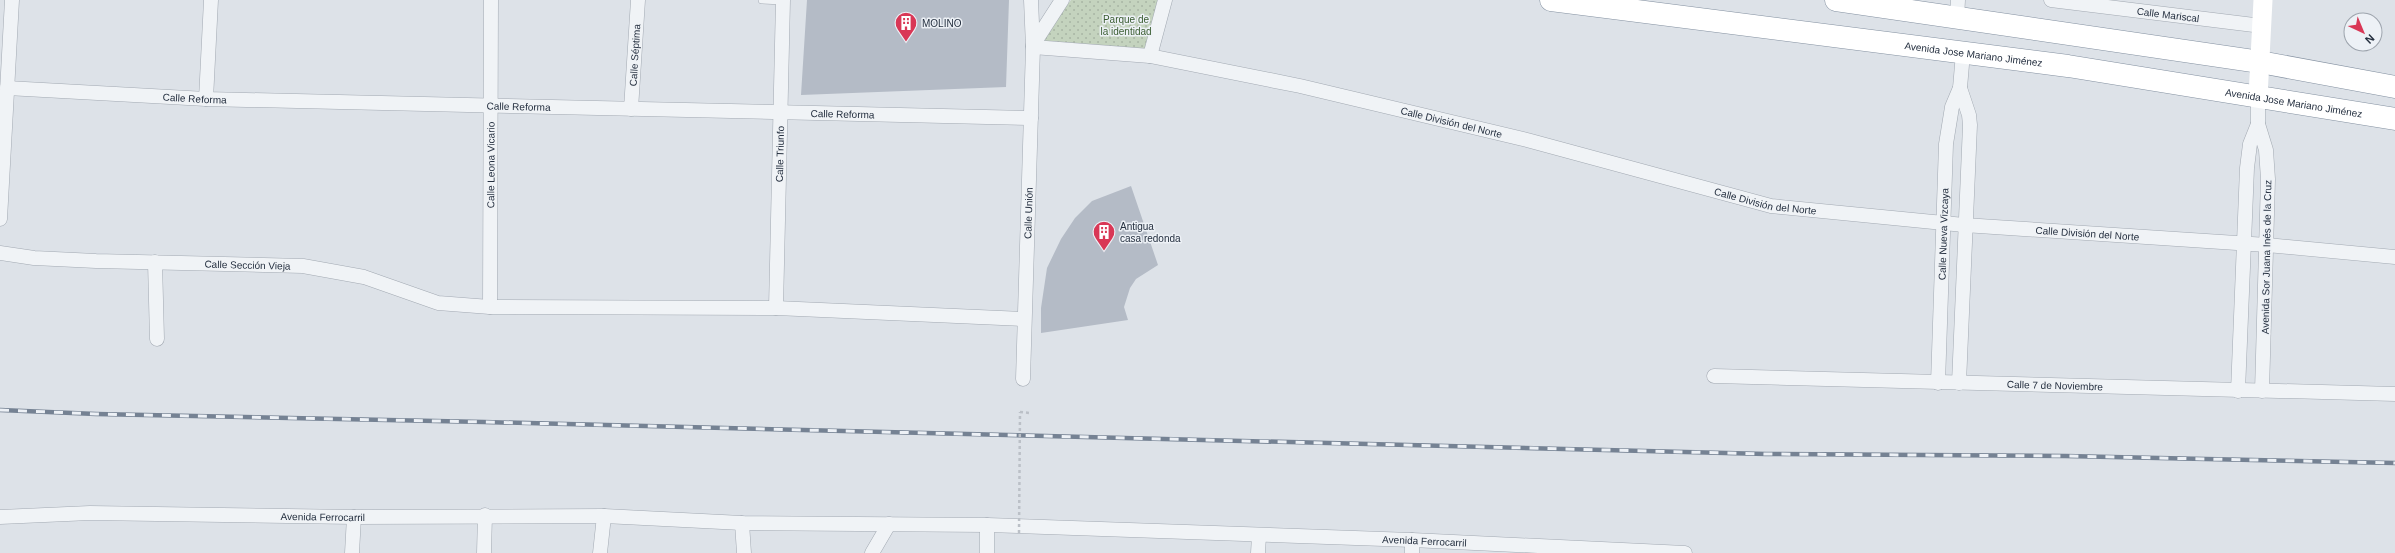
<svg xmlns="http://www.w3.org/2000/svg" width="2395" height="553" font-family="Arial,sans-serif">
<defs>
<pattern id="park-dots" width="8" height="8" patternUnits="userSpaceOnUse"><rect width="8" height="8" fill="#c4d3be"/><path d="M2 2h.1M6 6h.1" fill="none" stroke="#a8b5a4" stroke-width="1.8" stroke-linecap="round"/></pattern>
</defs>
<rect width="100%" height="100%" fill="#dde2e8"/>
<path fill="url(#park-dots)" d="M 1071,0 L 1160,0 L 1147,52 L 1037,43 Z"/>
<path fill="#b4bbc6" d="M 807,0 L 1009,0 L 1006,87 L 801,95 Z
M 1131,186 L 1158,265 L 1136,279 L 1130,288 L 1124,307 L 1128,320 L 1041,333 L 1041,308 L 1047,268 L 1061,239 L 1075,218 L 1092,201 Z"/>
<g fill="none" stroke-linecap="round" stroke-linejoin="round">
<g stroke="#a2a9b2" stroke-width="8">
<path id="service" d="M 762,0 L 783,1"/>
</g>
<g stroke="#a2a9b2" stroke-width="15">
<g id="minor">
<path id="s1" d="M 2051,0 L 2262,26"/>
<path d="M 1957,18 L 1958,0"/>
<path d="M 1033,45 L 1062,0"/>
<path id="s2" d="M 1033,47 L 1150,56 L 1300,86 L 1527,140 L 1771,206 L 1964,225 L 2267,245 L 2395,257"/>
<path d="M 1150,56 L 1165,0"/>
<path id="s3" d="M 7,88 L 206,99 L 1031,118"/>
<path d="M 2258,97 L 2258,124 L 2266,150 L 2268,179 L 2262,391"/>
<path d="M 206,99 L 211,0"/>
<path id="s4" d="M 631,109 L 638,0"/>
<path d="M 0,219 L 12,0"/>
<path id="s5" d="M 0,253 L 34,258 L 96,261 L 303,266 L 364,277 L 438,303 L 490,307 L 776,308 L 1024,319"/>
<path d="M 155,262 L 157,339"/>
<path id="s6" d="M 490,307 L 491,0"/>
<path id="s7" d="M 776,308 L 783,0"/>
<path id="s8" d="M 1714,376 L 2395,394"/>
<path id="s9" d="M 1023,379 L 1033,47 L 1031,0"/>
<path id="s10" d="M 1938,383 L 1946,144 L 1952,107 L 1960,88 L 1963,53"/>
<path d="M 1959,383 L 1970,125 L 1969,115 L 1960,88"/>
<path d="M 2238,391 L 2247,168 L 2250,144 L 2258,124"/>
<path id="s11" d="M 0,517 L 90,513 L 354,517 L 604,516 L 742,523 L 987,525 L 1412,540 L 1685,553"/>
<path d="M 742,523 L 744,553"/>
<path d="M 352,553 L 354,517"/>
<path d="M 484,553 L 485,515"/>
<path d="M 600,553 L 604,516"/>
<path d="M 872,553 L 889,524"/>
<path d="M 987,553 L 987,525"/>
<path d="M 1258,553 L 1259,536"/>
<path d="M 1412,553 L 1412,540"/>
</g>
</g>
<g stroke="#8390a0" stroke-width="23">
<g id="trunk">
<path id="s12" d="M 1551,0 L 2068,66 L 2395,119"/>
<path d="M 1836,0 L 2260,62 L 2395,87"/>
</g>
</g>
<path stroke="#bbc0c7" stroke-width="2.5" stroke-dasharray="3 3" stroke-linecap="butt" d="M 1020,412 L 1030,413"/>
<use href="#service" stroke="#f0f3f6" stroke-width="7"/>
<use href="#minor" stroke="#f0f3f6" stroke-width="14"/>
<path stroke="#fff" stroke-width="19" d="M 2258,97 L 2263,0"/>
<use href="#trunk" stroke="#fff" stroke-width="22"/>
<g stroke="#758293" stroke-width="4.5">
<path id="rail" d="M 0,410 L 96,414 L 484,422 L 1766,454 L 2065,456 L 2395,463"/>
</g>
<use href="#rail" stroke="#edf1f6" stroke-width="3" stroke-dasharray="9" stroke-linecap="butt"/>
<path stroke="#bbc0c7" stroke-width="2.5" stroke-dasharray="3 3" stroke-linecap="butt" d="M 1019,533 L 1020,412"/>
</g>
<defs>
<g id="building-pin" transform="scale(1.15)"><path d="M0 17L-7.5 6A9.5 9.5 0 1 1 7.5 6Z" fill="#d93756" stroke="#edf1f6"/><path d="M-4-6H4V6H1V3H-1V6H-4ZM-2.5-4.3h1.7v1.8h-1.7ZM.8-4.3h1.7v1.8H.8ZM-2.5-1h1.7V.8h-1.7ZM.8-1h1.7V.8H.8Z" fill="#fff"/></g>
</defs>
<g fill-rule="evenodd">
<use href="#building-pin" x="906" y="23"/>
<use href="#building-pin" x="1104" y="232"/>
</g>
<g text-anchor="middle" stroke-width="3" stroke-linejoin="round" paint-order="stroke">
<g font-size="10" fill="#253040" stroke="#edf1f6">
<text dy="4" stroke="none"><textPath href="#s1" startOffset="118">Calle Mariscal</textPath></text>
<text dy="4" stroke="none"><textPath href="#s12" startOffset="426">Avenida Jose Mariano Jiménez</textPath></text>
<text dy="4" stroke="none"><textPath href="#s4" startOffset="54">Calle Séptima</textPath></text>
<text dy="4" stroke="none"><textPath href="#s3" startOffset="188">Calle Reforma</textPath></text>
<text dy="4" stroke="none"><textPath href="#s12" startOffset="750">Avenida Jose Mariano Jiménez</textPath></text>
<text dy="4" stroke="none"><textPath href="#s3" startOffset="512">Calle Reforma</textPath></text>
<text dy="4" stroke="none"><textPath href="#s3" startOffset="836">Calle Reforma</textPath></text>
<text dy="4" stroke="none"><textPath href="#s2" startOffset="426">Calle División del Norte</textPath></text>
<text dy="4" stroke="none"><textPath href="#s7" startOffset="154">Calle Triunfo</textPath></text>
<text dy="4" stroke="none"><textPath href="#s6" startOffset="142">Calle Leona Vicario</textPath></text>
<text dy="4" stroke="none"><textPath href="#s2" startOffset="750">Calle División del Norte</textPath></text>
<text dy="4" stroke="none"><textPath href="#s9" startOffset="166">Calle Unión</textPath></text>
<text dy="4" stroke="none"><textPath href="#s2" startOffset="1074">Calle División del Norte</textPath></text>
<text dy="4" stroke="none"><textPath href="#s10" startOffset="149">Calle Nueva Vizcaya</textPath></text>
<text transform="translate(2266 257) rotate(-89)" y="4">Avenida Sor Juana Inés de la Cruz</text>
<text dy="4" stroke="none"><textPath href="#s5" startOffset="248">Calle Sección Vieja</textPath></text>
<text dy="4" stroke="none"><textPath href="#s8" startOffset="341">Calle 7 de Noviembre</textPath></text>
<text dy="4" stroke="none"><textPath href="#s11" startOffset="323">Avenida Ferrocarril</textPath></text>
<text dy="4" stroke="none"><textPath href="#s11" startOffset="1425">Avenida Ferrocarril</textPath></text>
</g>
<g font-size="10" fill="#3b5d32" stroke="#edf1f6">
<text x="1126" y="23">Parque de<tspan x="1126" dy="12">la identidad</tspan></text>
</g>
<g font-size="10" fill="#253040" stroke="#edf1f6" text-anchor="start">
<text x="922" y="27">MOLINO</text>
<text x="1120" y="230">Antigua<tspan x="1120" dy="12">casa redonda</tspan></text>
</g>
</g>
<g transform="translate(2363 32) rotate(136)"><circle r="19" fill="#edf1f6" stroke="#9da4ad"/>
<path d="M0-3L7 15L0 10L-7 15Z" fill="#d93756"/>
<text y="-6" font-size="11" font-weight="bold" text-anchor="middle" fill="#253040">N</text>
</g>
</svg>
